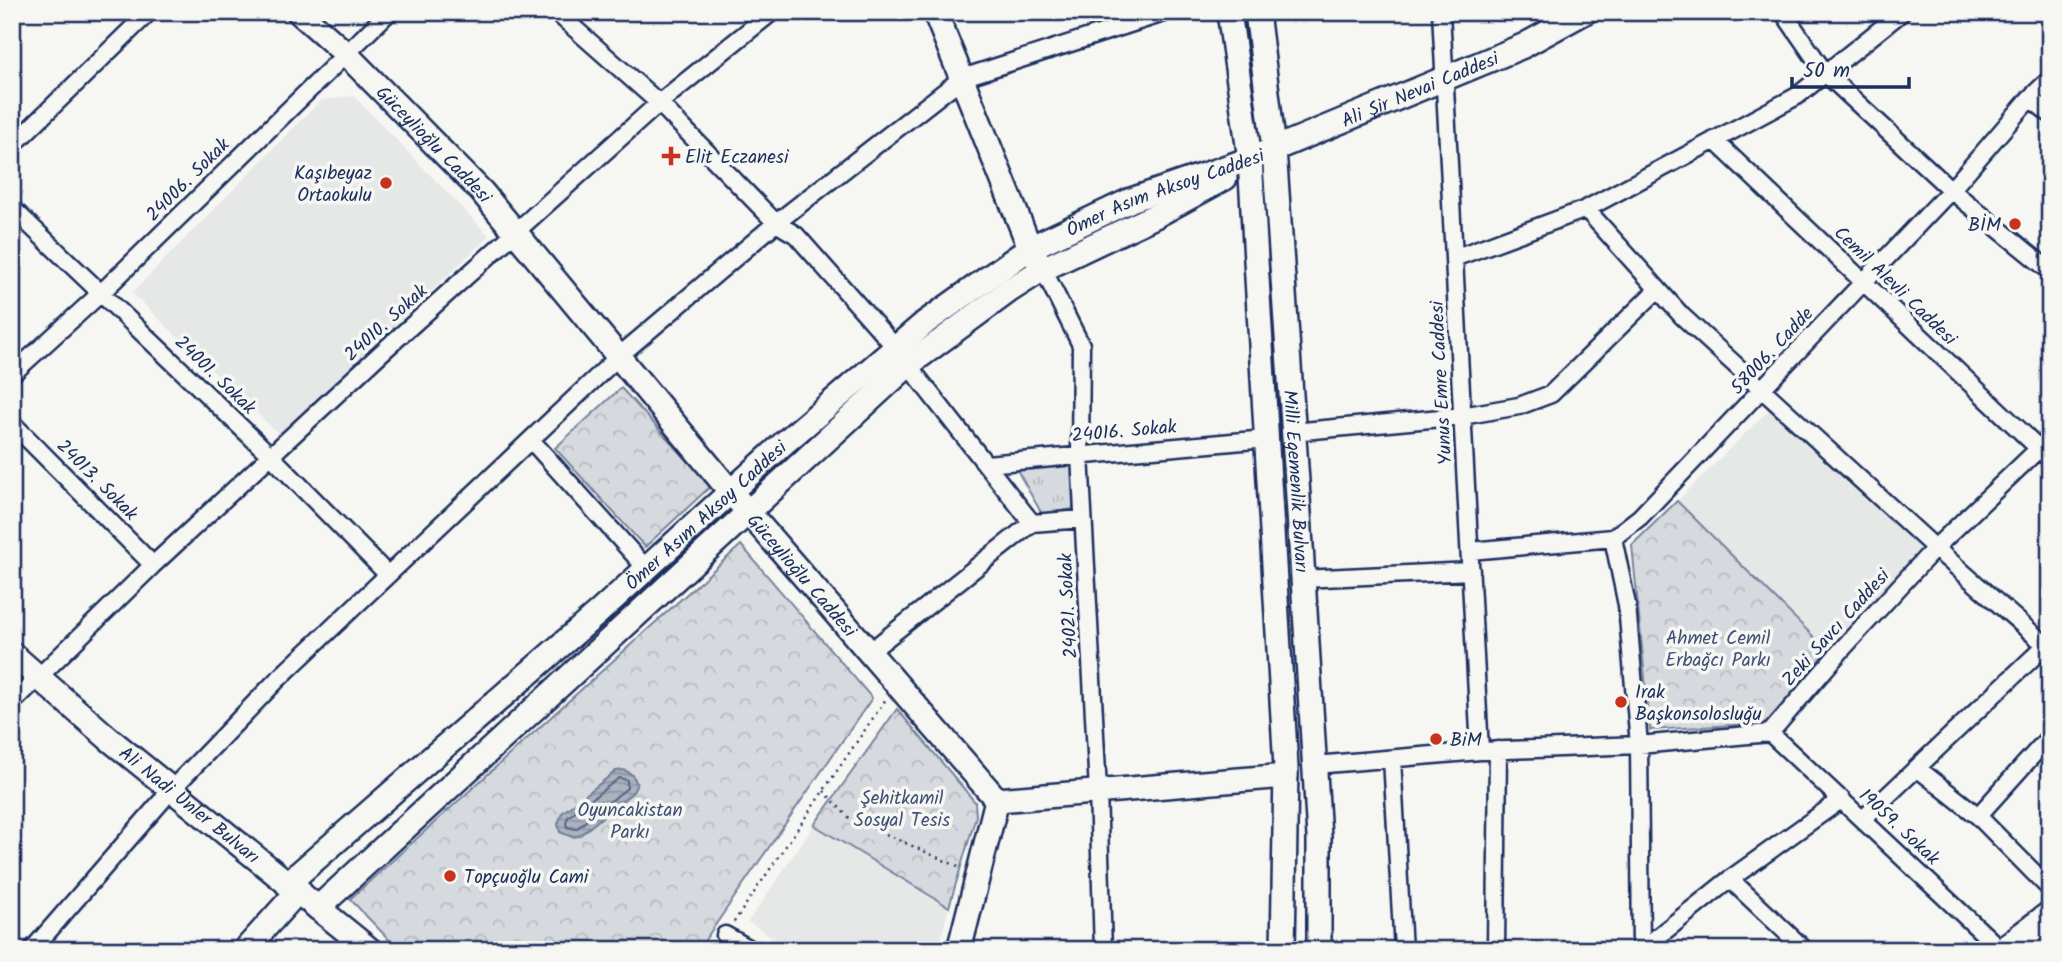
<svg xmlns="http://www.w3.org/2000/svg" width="2062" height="962" font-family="Kalam,sans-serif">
<defs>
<pattern id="grass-tufts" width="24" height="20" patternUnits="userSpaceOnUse" patternTransform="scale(1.75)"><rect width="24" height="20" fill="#d6d9dd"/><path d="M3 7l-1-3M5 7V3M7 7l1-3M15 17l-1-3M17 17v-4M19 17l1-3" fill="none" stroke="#b7bbc0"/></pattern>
<pattern id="forest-crowns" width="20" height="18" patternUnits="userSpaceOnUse" patternTransform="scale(1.75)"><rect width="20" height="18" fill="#d6d9dd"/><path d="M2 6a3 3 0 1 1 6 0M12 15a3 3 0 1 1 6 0" fill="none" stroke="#b7bbc0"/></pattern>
<pattern id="water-rules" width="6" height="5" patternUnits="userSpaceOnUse" patternTransform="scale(1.75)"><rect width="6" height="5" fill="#abb2c0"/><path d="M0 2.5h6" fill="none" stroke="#8a919f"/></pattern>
</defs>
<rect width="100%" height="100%" fill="#f6f6f2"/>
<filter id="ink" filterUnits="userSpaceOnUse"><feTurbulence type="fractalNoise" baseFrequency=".0143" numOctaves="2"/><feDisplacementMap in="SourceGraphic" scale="14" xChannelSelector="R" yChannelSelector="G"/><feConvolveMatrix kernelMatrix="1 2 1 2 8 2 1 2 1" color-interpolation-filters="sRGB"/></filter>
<g filter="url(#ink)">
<path fill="#e6e7e7" d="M 354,96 L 489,236 L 280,435 L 132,293 L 321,100 Z
M 1772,407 L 1924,551 L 1827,650 L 1677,501 Z
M 814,825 L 949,907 L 938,950 L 794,950 L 748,922 Z"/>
<path fill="url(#grass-tufts)" stroke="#78849e" stroke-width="2" d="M 1073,463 L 1073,509 L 1042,514 L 1017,470 Z"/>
<path fill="url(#forest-crowns)" stroke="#78849e" stroke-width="2" d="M 621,388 L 711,486 L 645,547 L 555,448 Z
M 1677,501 L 1827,650 L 1768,723 L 1650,730 L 1632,545 Z
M 741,545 L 872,698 L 698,950 L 399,950 L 350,899 Z
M 897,709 L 975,802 L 976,816 L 949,907 L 814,825 Z"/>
<path fill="url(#water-rules)" stroke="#717e99" stroke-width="2" d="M 623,770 C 631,772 634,776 637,784 L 633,792 L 579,836 L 572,837 L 560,832 L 558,824 L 562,813 L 616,771 Z"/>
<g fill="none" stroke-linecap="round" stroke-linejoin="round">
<path stroke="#556385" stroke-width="2" d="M 619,778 L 627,780 L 627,788 L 576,829 L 567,827 L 566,823 L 568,817 Z"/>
<g stroke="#1b2f5e" stroke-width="21">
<path id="street" d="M 556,12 L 659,103 L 776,223 L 796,235 L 896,348
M 1441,12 L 1480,751
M 1783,12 L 1825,73 L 1951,190 L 2050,271
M 2030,98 L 2050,114
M 1714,140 L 2050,459
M 12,146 L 149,12
M 12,208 L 272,457 L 388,575
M 1586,209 L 1682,316 L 1935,548 L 2050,649
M 1454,258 L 1586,209 L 1797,96 L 1902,12
M 1043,269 L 1081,345 L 1080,455 L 1098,791 L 1103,950
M 12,374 L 101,293 L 389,12
M 12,423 L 153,565
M 1293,432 L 1462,416 L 1519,406 L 1551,394 L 1658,289
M 531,440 L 645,567
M 986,464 L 1266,439
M 1032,523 L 1083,519
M 1613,538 L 1627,605 L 1639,745 L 1641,949
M 1470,551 L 1613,538 L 1640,517 L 1951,190 L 2030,98 L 2050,79
M 1302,579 L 1471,571
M 868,653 L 1032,523 L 908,365
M 12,703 L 153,565 L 380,354 L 659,103 L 772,12
M 1770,733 L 2001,950
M 1392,759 L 1403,950
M 1315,765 L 1480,751 L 1639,745 L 1770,733 L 1844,647 L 1935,548 L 2050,438
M 1917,768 L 1978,816 L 2050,889
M 1978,816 L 2050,736
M 1863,819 L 2045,646
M 1730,879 L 1805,950
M 725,935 L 752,950
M 32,950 L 172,789 L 277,680 L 619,356 L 776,223 L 962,78 L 1167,12
M 1496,950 L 1498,750
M 1641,950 L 1730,879 L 1842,799"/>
</g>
<g stroke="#1b2f5e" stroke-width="28">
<g id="secondary">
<path id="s1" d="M 299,12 L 345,53 L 482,192 L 730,491 L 997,800 L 1286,776"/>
<path d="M 935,12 L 1030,248 L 1038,261"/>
<path d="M 1229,12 L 1250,159 L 1286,768 L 1283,950"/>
<path id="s2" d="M 1257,12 L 1274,149 L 1297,481 L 1319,837 L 1319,950"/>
<path id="s3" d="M 12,654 L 108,738 L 370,950"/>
<path id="s4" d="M 287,884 L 599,612 L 784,443 L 926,322 L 1030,248 L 1131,200 L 1250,159 L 1523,46 L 1585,12"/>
<path d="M 318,908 L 908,365 L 1010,290 L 1043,269 L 1157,215 L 1225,178"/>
<path d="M 245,950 L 299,890"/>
<path d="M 959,950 L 997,800"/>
<path d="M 2001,950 L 2050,913"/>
<path d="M 2029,950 L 2050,936"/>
</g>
</g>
<path stroke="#1b2f5e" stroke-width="2.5" stroke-dasharray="2 5" stroke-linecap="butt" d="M 824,791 L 848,817 L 959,867
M 734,922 L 886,699"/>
<use href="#street" stroke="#f6f6f2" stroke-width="16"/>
<use href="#secondary" stroke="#f6f6f2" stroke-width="23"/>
</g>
</g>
<g fill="#c8321e" stroke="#f6f6f2" stroke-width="2.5">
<path d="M667.5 145.5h7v7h7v7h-7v7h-7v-7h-7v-7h7z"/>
<circle cx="386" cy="183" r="7"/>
<circle cx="2015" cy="224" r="7"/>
<circle cx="1621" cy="702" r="7"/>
<circle cx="1436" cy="739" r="7"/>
<circle cx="450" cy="876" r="7"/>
</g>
<g text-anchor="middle" stroke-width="7" stroke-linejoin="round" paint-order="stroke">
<g font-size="19" fill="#1b2f5e" stroke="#f6f6f2">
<text dy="7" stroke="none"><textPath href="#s4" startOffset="1400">Ali Şir Nevai Caddesi</textPath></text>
<text dy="7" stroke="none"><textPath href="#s1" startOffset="189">Güceylioğlu Caddesi</textPath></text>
<text transform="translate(187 179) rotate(-45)" y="7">24006. Sokak</text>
<text dy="7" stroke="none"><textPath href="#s4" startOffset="1125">Ömer Asım Aksoy Caddesi</textPath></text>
<text transform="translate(1896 285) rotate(44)" y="7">Cemil Alevli Caddesi</text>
<text transform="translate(385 322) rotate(-42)" y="7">24010. Sokak</text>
<text transform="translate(1771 350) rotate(-47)" y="7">58006. Cadde</text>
<text transform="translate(216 374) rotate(44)" y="7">24001. Sokak</text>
<text transform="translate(1440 383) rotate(-93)" y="7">Yunus Emre Caddesi</text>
<text transform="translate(1124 430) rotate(-5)" y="7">24016. Sokak</text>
<text transform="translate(98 479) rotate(45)" y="7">24013. Sokak</text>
<text dy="7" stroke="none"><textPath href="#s2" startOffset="471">Milli Egemenlik Bulvarı</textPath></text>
<text dy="7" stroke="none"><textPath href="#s4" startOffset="558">Ömer Asım Aksoy Caddesi</textPath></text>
<text dy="7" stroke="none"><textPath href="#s1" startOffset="756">Güceylioğlu Caddesi</textPath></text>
<text transform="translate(1067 606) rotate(-93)" y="7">24021. Sokak</text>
<text transform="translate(1835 627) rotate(-48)" y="7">Zeki Savcı Caddesi</text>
<text dy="7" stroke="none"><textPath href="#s3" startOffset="233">Ali Nadi Ünler Bulvarı</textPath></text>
<text transform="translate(1900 826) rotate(43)" y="7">19059. Sokak</text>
</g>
<g font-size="19" fill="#1b2f5e" stroke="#f6f6f2" text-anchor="start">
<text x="685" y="163">Elit Eczanesi</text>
<text x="372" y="179" text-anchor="end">Kaşıbeyaz<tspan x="372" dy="22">Ortaokulu</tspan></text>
<text x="2001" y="231" text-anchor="end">BİM</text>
<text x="1635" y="698">Irak<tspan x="1635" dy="22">Başkonsolosluğu</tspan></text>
<text x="1450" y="746">BiM</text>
<text x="464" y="883">Topçuoğlu Cami</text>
</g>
<g font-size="19" fill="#405177" stroke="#f6f6f2">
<text x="1718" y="644">Ahmet Cemil<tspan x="1718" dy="22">Erbağcı Parkı</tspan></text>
<text x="902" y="804">Şehitkamil<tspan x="902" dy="22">Sosyal Tesis</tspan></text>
<text x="630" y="816">Oyuncakistan<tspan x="630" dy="22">Parkı</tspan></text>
</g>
</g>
<rect width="2062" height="962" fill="none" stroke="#f6f6f2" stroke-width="42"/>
<rect x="21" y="21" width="2020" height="920" fill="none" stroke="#1b2f5e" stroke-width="2.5" filter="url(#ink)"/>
<path d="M1792 77v10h117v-10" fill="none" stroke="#1b2f5e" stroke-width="3.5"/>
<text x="1803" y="77" font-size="21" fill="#1b2f5e" stroke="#f6f6f2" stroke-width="5" paint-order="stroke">50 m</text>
</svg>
